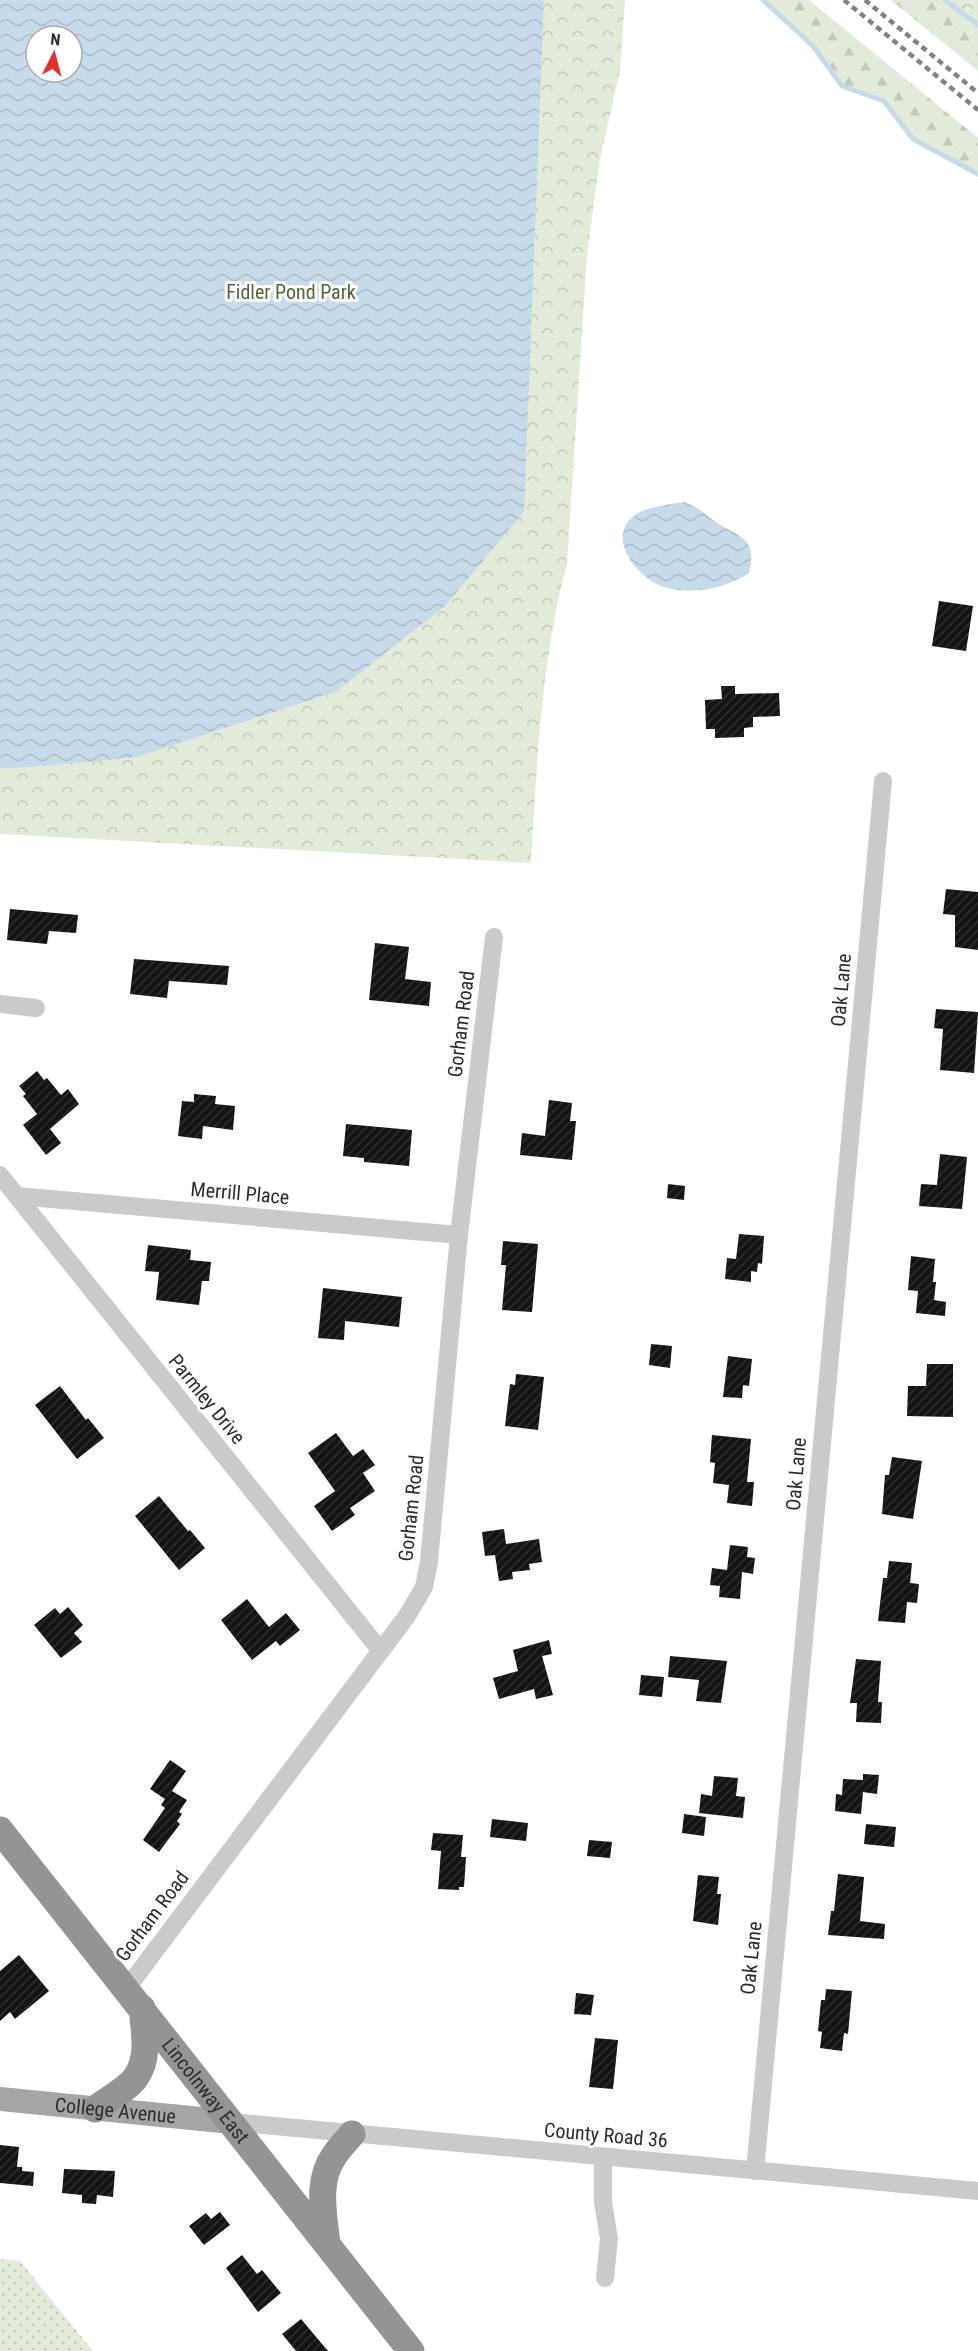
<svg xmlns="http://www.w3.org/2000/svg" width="978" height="2351" font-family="'Roboto Condensed',sans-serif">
<defs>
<pattern id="grass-dots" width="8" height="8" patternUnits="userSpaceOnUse" patternTransform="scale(1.5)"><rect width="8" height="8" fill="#e2ebda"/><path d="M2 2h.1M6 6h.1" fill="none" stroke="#c2cabb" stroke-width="1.8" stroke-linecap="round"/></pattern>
<pattern id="forest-firs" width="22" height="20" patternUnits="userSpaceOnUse" patternTransform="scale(1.5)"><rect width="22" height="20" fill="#e2ebda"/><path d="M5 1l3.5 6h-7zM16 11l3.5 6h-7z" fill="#c2cabb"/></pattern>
<pattern id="park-crowns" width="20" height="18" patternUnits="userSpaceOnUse" patternTransform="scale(1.5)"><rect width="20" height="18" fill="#e2ebda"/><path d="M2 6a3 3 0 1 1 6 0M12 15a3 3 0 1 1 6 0" fill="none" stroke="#c2cabb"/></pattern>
<pattern id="water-waves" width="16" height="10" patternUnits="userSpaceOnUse" patternTransform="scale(1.5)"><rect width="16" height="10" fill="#c7daea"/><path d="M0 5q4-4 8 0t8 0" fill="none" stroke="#abbbc9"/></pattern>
<pattern id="building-hatch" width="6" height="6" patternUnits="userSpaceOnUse" patternTransform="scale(1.5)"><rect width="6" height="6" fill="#141414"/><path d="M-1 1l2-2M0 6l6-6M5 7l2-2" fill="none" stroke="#2e2e2e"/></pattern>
</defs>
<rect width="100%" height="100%" fill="#fff"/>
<path fill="url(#grass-dots)" d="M 0,2259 L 20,2261 L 93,2351 L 0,2351 Z"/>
<path fill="url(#forest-firs)" d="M 763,0 L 809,0 L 978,138 L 978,174 L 913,139 L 884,101 L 842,86 L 813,46 Z
M 891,0 L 945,0 L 978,25 L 978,71 Z"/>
<path fill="url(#park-crowns)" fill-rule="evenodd" d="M 0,0 L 625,0 L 620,71 L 600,158 L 587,255 L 567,564 C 541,661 537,762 531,863 L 0,834 ZM 36,36 L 72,36 L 72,72 L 36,72 Z
M 945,0 L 978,0 L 978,25 Z"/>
<path fill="url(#water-waves)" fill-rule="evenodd" d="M 0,0 L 544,0 L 524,512 L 445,606 L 337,691 L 137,757 L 33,767 L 0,768 ZM 36,36 L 72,36 L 72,72 L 36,72 Z
M 684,502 C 704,509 704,515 719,524 C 744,539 757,540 749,573 C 726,589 688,596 661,586 C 636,576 605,537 635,515 C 645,507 672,504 684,502 Z"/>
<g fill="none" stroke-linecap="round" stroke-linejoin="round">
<path stroke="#c7daea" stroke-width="5" d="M 763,0 L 813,46 L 842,86 L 884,101 L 913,139 L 978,174
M 945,0 L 978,25"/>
</g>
<path fill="url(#building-hatch)" d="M 939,601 L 973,606 L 966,651 L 932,646 Z
M 721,686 L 735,686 L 735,694 L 779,693 L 780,716 L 753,717 L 753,727 L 744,728 L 744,737 L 715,738 L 715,729 L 706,729 L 705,700 L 722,699 Z
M 946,889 L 978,892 L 978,950 L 955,947 L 955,915 L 943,914 Z
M 10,909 L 78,915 L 76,933 L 49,931 L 47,944 L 7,940 Z
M 375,943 L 409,947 L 405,979 L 431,982 L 429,1006 L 369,1000 Z
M 134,959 L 229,966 L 227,985 L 169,981 L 167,998 L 130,994 Z
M 936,1009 L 978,1012 L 974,1073 L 940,1070 L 943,1029 L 934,1028 Z
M 37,1071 L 44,1080 L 47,1078 L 61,1095 L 68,1089 L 79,1104 L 50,1129 L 61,1143 L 46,1155 L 23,1125 L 37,1114 L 23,1096 L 26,1094 L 19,1086 Z
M 194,1094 L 216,1096 L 215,1104 L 235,1106 L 233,1130 L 203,1126 L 202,1139 L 178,1136 L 182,1101 L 194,1102 Z
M 549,1100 L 572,1103 L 570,1121 L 576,1121 L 572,1160 L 520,1155 L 522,1133 L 545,1136 Z
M 346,1124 L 412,1130 L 409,1166 L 364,1162 L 364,1158 L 343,1156 Z
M 940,1154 L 967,1157 L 962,1209 L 919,1206 L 921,1184 L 937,1185 Z
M 668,1184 L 685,1186 L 684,1200 L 667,1198 Z
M 739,1234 L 764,1236 L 762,1264 L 758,1263 L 757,1272 L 751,1271 L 751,1282 L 725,1279 L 727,1258 L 736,1259 Z
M 503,1241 L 538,1244 L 532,1312 L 502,1310 L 506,1265 L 501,1265 Z
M 148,1245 L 191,1250 L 190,1260 L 211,1262 L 209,1281 L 202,1281 L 199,1305 L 156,1300 L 159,1272 L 145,1271 Z
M 911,1256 L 935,1259 L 933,1282 L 936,1282 L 934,1300 L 946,1302 L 945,1316 L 916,1313 L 918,1291 L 908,1290 Z
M 323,1288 L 402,1297 L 399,1327 L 345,1321 L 344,1340 L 318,1338 Z
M 651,1344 L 672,1346 L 670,1368 L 649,1365 Z
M 728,1356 L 752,1359 L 749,1386 L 743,1385 L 742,1398 L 723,1397 Z
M 927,1364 L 953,1364 L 953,1417 L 907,1416 L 908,1386 L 926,1386 Z
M 516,1374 L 544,1377 L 538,1430 L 505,1426 L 510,1384 L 515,1385 Z
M 60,1386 L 86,1420 L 88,1418 L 104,1438 L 77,1459 L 35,1405 Z
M 336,1433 L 353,1456 L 363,1449 L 375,1465 L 363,1473 L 375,1491 L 350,1508 L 355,1515 L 332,1531 L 314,1506 L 335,1491 L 308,1453 Z
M 712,1435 L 751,1439 L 747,1482 L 754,1482 L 752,1506 L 727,1503 L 729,1485 L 713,1483 L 715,1463 L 710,1462 Z
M 892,1457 L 922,1461 L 913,1519 L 882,1514 L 885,1475 L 889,1475 Z
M 159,1496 L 188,1531 L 190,1530 L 205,1548 L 179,1570 L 135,1516 Z
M 504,1529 L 506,1544 L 539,1539 L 542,1562 L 529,1564 L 530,1570 L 512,1572 L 513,1579 L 499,1581 L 495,1555 L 485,1556 L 482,1532 Z
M 730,1545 L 748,1547 L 747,1557 L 755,1558 L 753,1574 L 742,1572 L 740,1599 L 719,1597 L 720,1586 L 710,1585 L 712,1568 L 727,1570 Z
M 889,1561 L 912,1563 L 910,1583 L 919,1584 L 917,1603 L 907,1602 L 905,1623 L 878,1621 L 883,1578 L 887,1578 Z
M 247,1599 L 269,1627 L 286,1613 L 300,1630 L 280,1646 L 276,1641 L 252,1660 L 221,1620 Z
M 68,1607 L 83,1625 L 74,1633 L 82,1642 L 61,1658 L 34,1625 L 55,1608 L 60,1614 Z
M 549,1640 L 552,1654 L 542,1656 L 553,1695 L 536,1699 L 534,1689 L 499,1699 L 493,1678 L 518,1671 L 513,1650 Z
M 670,1656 L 727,1661 L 721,1703 L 696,1701 L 699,1680 L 668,1677 Z
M 856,1659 L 881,1661 L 878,1702 L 882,1702 L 881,1723 L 856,1722 L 857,1703 L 850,1703 Z
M 641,1675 L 664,1677 L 662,1697 L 639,1695 Z
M 170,1760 L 186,1771 L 172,1791 L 187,1800 L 179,1812 L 182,1814 L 177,1821 L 180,1824 L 159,1852 L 143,1840 L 165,1808 L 161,1805 L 165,1799 L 150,1789 Z
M 863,1774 L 879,1775 L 877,1794 L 863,1792 L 861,1814 L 835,1811 L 836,1794 L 842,1795 L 843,1779 L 863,1780 Z
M 714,1776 L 738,1778 L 736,1796 L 745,1797 L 743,1818 L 699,1813 L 701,1794 L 712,1796 Z
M 684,1814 L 706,1817 L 704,1836 L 682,1833 Z
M 492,1819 L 528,1823 L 526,1841 L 490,1837 Z
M 866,1824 L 896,1827 L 894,1847 L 864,1844 Z
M 433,1833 L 463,1835 L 461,1857 L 466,1857 L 464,1887 L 459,1887 L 459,1890 L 438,1889 L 441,1851 L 431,1850 Z
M 589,1840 L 612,1842 L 610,1858 L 587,1856 Z
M 838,1874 L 864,1877 L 860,1921 L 885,1924 L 884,1939 L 828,1935 L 831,1911 L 834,1911 Z
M 698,1875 L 719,1877 L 717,1894 L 721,1894 L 718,1925 L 693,1921 Z
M 19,1955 L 49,1991 L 15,2019 L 10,2012 L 0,2021 L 0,1971 Z
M 826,1989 L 852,1991 L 848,2034 L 844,2033 L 842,2051 L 820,2048 L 822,2032 L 818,2031 L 821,2000 L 825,2000 Z
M 576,1993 L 594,1995 L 591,2015 L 574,2014 Z
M 595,2038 L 618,2040 L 613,2089 L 589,2087 Z
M 0,2145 L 19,2147 L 17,2167 L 22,2167 L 22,2171 L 34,2172 L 33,2186 L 0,2183 Z
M 64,2169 L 115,2171 L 113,2197 L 97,2195 L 96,2204 L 82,2203 L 82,2195 L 62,2193 Z
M 220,2212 L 230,2225 L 204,2245 L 189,2226 L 206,2213 L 211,2219 Z
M 242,2255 L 257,2274 L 262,2270 L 281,2293 L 258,2312 L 226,2268 Z
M 301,2319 L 328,2351 L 296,2351 L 282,2334 Z"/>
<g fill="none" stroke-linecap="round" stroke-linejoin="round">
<path stroke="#cacaca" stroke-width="18" d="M 0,1004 L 36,1008
M 0,1175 L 380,1650
M 17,1196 L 459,1235
M 127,1988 L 407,1616 L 424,1587 L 429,1562 L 459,1235 L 494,937
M 231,2122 L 978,2191
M 603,2157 L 603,2202 L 609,2239 L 605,2278
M 755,2171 L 883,781"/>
<path stroke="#a5a5a5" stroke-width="24" id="s1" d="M 0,2099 L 231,2122"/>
<g stroke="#949494" stroke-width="27">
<path id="s2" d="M 0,1830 L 411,2351"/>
<path d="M 95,2109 C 108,2099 128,2089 136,2077 C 150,2057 144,2030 142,2008"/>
<path d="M 327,2244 C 324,2216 316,2181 334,2156 C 339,2148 346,2141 352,2134"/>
</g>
<path stroke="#828282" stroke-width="4.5" stroke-dasharray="6 4.5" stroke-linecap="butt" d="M 844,0 L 978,110
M 865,0 L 978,93"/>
</g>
<g text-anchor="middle" stroke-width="6" stroke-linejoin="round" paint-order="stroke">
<g font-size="20" fill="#4d683b" stroke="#fff">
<text x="291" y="299">Fidler Pond Park</text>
</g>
<g font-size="20" fill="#2d2d2d" stroke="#fff">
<text transform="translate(841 990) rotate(-85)" y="7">Oak Lane</text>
<text transform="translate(461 1024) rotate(-83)" y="7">Gorham Road</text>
<text transform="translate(240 1193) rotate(5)" y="7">Merrill Place</text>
<text transform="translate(207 1399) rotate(51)" y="7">Parmley Drive</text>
<text transform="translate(796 1474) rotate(-85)" y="7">Oak Lane</text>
<text transform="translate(411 1508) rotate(-84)" y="7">Gorham Road</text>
<text transform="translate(152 1916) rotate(-53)" y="7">Gorham Road</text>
<text transform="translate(751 1958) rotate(-84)" y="7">Oak Lane</text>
<text dy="7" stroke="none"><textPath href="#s2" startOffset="332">Lincolnway East</textPath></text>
<text dy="7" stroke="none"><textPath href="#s1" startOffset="116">College Avenue</textPath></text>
<text transform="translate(606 2135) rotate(5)" y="7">County Road 36</text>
</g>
</g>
<g transform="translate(54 54) rotate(6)"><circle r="28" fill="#ffffff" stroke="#ababab" stroke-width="1.5"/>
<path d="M0-4.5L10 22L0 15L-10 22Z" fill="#e23131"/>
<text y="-9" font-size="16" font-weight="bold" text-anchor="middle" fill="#2d2d2d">N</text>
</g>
</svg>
